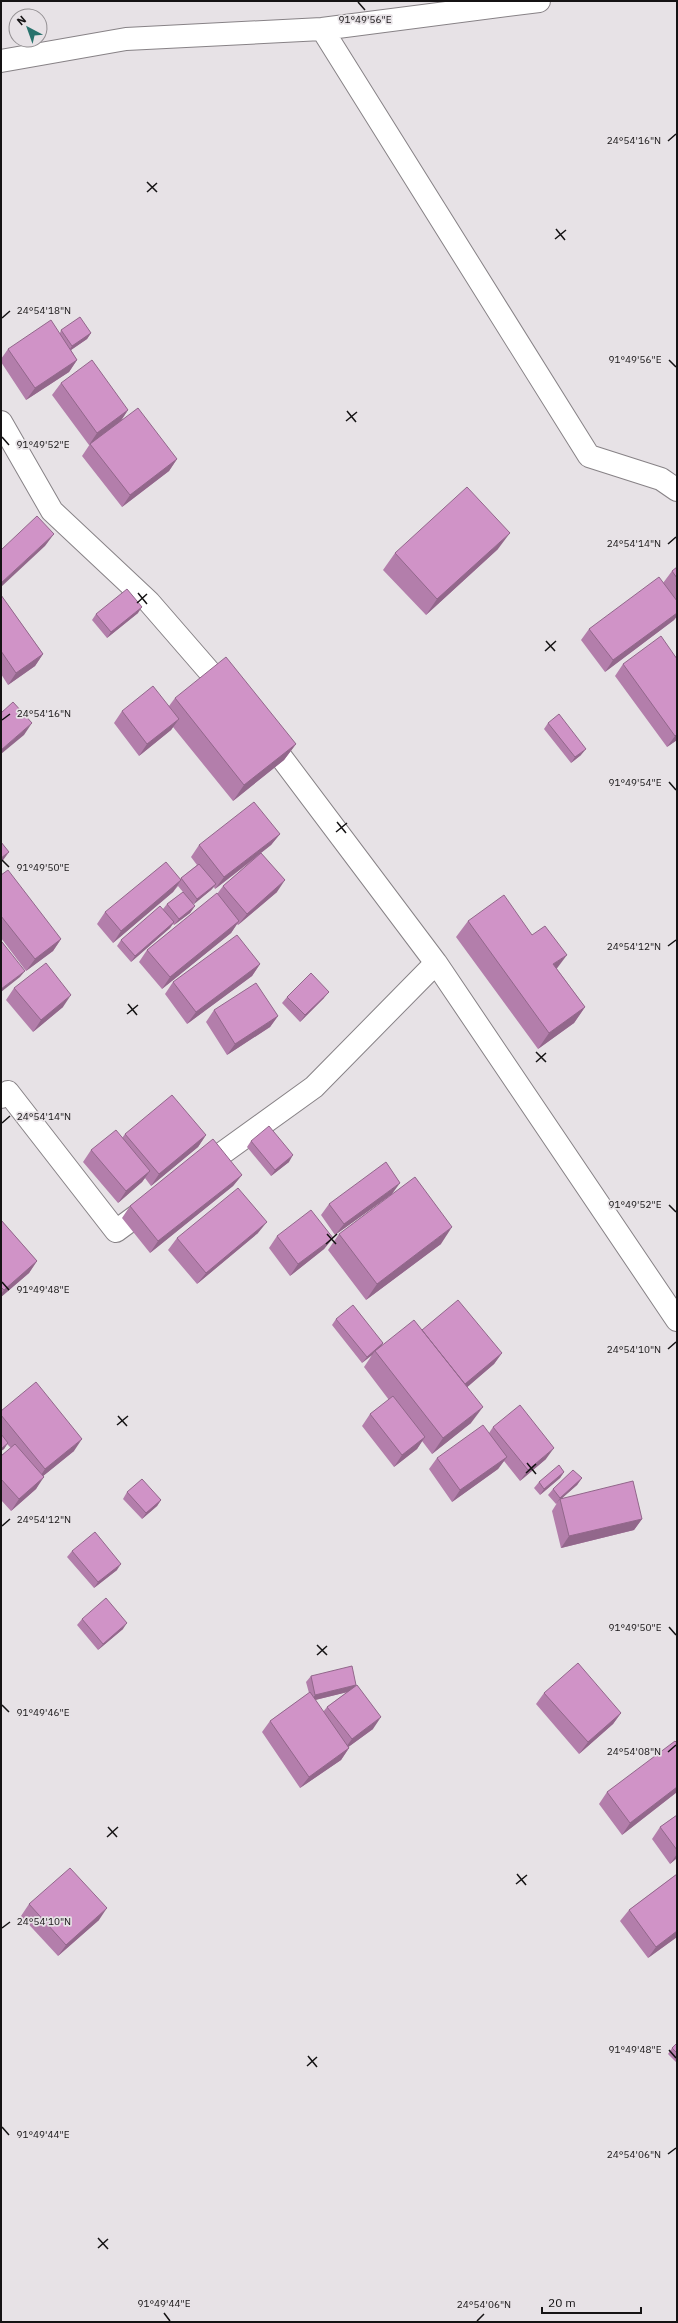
<svg xmlns="http://www.w3.org/2000/svg" width="678" height="2323" font-family="'IBM Plex Sans',sans-serif">
<rect width="100%" height="100%" fill="#e7e2e6"/>
<g fill="none" stroke-linecap="round" stroke-linejoin="round">
<g stroke="#878286" stroke-width="24">
<path id="minor" d="M 322,29 L 589,456 L 661,479 L 677,490
M 1,61 L 126,39 L 322,29 L 539,1
M 1,422 L 52,511 L 149,602 L 228,693
M 266,737 L 436,963
M 1,1097 L 8,1092 L 116,1231 L 150,1206
M 199,1170 L 314,1087 L 436,963 L 677,1320"/>
</g>
<use href="#minor" stroke="#fff" stroke-width="22"/>
</g>
<path fill="#b37eab" fill-rule="evenodd" d="M 61,330 L 91,333 L 87,339 L 71,350 L 77,360 L 69,372 L 26,400 L 1,362 L 1,359 L 8,349 L 60,333 Z
M 61,383 L 128,410 L 120,422 L 89,445 L 52,395 Z
M 90,444 L 177,459 L 169,471 L 122,507 L 82,456 Z
M 498,549 L 426,615 L 383,570 L 395,553 Z
M 677,567 L 677,616 L 674,620 L 605,672 L 581,640 L 589,629 L 663,583 L 672,571 Z
M 1,595 L 43,654 L 35,666 L 8,685 L 1,674 Z
M 138,613 L 107,638 L 92,620 L 96,614 Z
M 677,659 L 677,740 L 667,747 L 615,676 L 623,664 Z
M 175,698 L 296,744 L 284,760 L 233,801 L 173,727 L 171,730 L 139,756 L 114,723 L 122,711 L 169,706 Z
M 548,723 L 581,755 L 571,763 L 544,729 Z
M 280,834 L 271,845 L 261,853 L 277,892 L 238,925 L 237,924 L 231,933 L 162,989 L 139,962 L 147,950 L 217,894 L 223,886 L 253,860 L 215,889 L 214,887 L 211,890 L 193,904 L 195,906 L 190,913 L 174,925 L 173,924 L 170,928 L 131,962 L 117,946 L 121,940 L 163,909 L 167,904 L 183,892 L 178,886 L 173,892 L 113,943 L 97,924 L 105,912 L 180,879 L 197,865 L 191,857 L 199,845 Z
M 1,875 L 61,939 L 53,951 L 26,971 L 1,938 Z
M 468,921 L 557,969 L 585,1007 L 574,1023 L 538,1049 L 456,937 Z
M 260,964 L 252,976 L 187,1024 L 165,994 L 173,982 Z
M 14,988 L 63,1007 L 33,1032 L 6,1000 Z
M 287,997 L 324,998 L 300,1022 L 282,1003 Z
M 214,1010 L 278,1016 L 270,1027 L 227,1055 L 206,1022 Z
M 125,1134 L 206,1135 L 198,1147 L 151,1186 L 145,1178 L 142,1182 L 118,1203 L 83,1162 L 91,1150 L 122,1138 Z
M 251,1141 L 289,1162 L 271,1176 L 247,1147 Z
M 242,1175 L 233,1186 L 150,1253 L 122,1218 L 130,1206 Z
M 392,1194 L 335,1235 L 321,1215 L 329,1204 Z
M 1,1220 L 37,1261 L 29,1273 L 1,1297 Z
M 258,1233 L 197,1284 L 168,1250 L 177,1238 Z
M 339,1234 L 441,1244 L 366,1300 L 328,1250 Z
M 277,1236 L 333,1238 L 324,1249 L 290,1276 L 269,1248 Z
M 336,1319 L 383,1343 L 382,1346 L 422,1330 L 502,1353 L 494,1364 L 467,1387 L 471,1423 L 432,1454 L 422,1441 L 417,1449 L 394,1467 L 362,1426 L 370,1414 L 389,1400 L 364,1367 L 372,1355 L 362,1363 L 332,1325 Z
M 1,1411 L 74,1451 L 43,1476 L 36,1489 L 11,1511 L 1,1500 L 1,1456 L 11,1448 L 7,1444 L 4,1449 L 1,1451 Z
M 493,1427 L 546,1459 L 520,1481 L 504,1461 L 498,1469 L 452,1502 L 429,1469 L 437,1458 L 489,1433 Z
M 564,1472 L 560,1478 L 540,1495 L 534,1488 L 539,1482 Z
M 582,1478 L 577,1485 L 562,1498 L 642,1519 L 634,1530 L 561,1548 L 552,1511 L 557,1503 L 556,1504 L 548,1495 L 553,1489 Z
M 127,1492 L 161,1500 L 157,1506 L 142,1519 L 123,1499 Z
M 72,1551 L 117,1570 L 94,1588 L 67,1557 Z
M 82,1619 L 123,1629 L 98,1650 L 77,1625 Z
M 311,1676 L 356,1685 L 355,1686 L 373,1729 L 348,1747 L 349,1748 L 341,1760 L 300,1788 L 262,1732 L 270,1721 L 309,1693 L 306,1682 ZM 347,1692 L 327,1707 L 323,1712 L 315,1700 Z
M 544,1693 L 621,1713 L 613,1724 L 579,1754 L 536,1704 Z
M 677,1743 L 677,1792 L 622,1835 L 599,1804 L 607,1792 Z
M 677,1815 L 677,1858 L 670,1864 L 652,1839 L 660,1827 Z
M 677,1874 L 677,1937 L 648,1958 L 620,1921 L 629,1910 Z
M 29,1904 L 99,1920 L 58,1956 L 21,1916 Z
M 677,2043 L 677,2063 L 668,2054 L 672,2048 Z"/>
<path fill="#92678b" d="M 91,333 L 87,339 L 68,352 L 72,346 Z
M 77,360 L 69,372 L 26,400 L 35,388 Z
M 128,410 L 120,422 L 89,445 L 97,433 Z
M 177,459 L 169,471 L 122,507 L 130,495 Z
M 510,533 L 498,549 L 426,615 L 437,599 Z
M 54,534 L 45,546 L 1,587 L 1,583 Z
M 142,607 L 138,613 L 107,638 L 111,632 Z
M 677,613 L 677,616 L 674,620 L 605,672 L 613,660 Z
M 43,654 L 35,666 L 8,685 L 16,673 Z
M 179,719 L 171,730 L 139,756 L 147,744 Z
M 32,723 L 24,735 L 1,754 L 1,750 Z
M 677,734 L 677,740 L 667,747 L 675,736 Z
M 296,744 L 284,760 L 233,801 L 244,785 Z
M 586,749 L 581,755 L 571,763 L 575,757 Z
M 280,834 L 271,845 L 215,889 L 224,877 Z
M 9,852 L 1,863 L 1,858 Z
M 181,880 L 173,892 L 113,943 L 121,931 Z
M 285,880 L 277,892 L 238,925 L 247,914 Z
M 216,884 L 211,890 L 193,905 L 197,899 Z
M 195,906 L 190,913 L 174,925 L 179,919 Z
M 239,921 L 231,933 L 162,989 L 170,977 Z
M 174,922 L 170,928 L 131,962 L 135,956 Z
M 61,939 L 53,951 L 26,971 L 35,959 Z
M 567,955 L 555,971 L 553,964 Z
M 260,964 L 252,976 L 187,1024 L 196,1012 Z
M 25,971 L 20,977 L 1,992 L 1,989 Z
M 329,992 L 324,998 L 300,1022 L 305,1015 Z
M 71,995 L 63,1007 L 33,1032 L 41,1020 Z
M 585,1007 L 574,1023 L 538,1049 L 549,1033 Z
M 278,1016 L 270,1027 L 227,1055 L 235,1044 Z
M 206,1135 L 198,1147 L 151,1186 L 159,1174 Z
M 293,1155 L 289,1162 L 271,1176 L 275,1170 Z
M 150,1171 L 142,1182 L 118,1203 L 126,1191 Z
M 242,1175 L 233,1186 L 150,1253 L 158,1241 Z
M 400,1183 L 392,1194 L 335,1235 L 344,1224 Z
M 267,1222 L 258,1233 L 197,1284 L 206,1273 Z
M 452,1227 L 441,1244 L 366,1300 L 377,1284 Z
M 333,1238 L 324,1249 L 290,1276 L 298,1264 Z
M 37,1261 L 29,1273 L 1,1297 L 1,1294 L 4,1290 Z
M 383,1343 L 379,1350 L 375,1351 L 372,1355 L 362,1363 L 367,1357 Z
M 502,1353 L 494,1364 L 457,1396 L 465,1384 Z
M 483,1407 L 471,1423 L 432,1454 L 443,1438 Z
M 425,1437 L 417,1449 L 394,1467 L 402,1455 Z
M 82,1439 L 74,1451 L 37,1481 L 45,1469 Z
M 8,1443 L 4,1449 L 1,1451 L 1,1449 Z
M 554,1448 L 546,1459 L 520,1481 L 528,1470 Z
M 507,1457 L 498,1469 L 452,1502 L 460,1490 Z
M 564,1472 L 560,1478 L 540,1495 L 544,1489 Z
M 44,1477 L 36,1489 L 11,1511 L 19,1499 Z
M 582,1478 L 577,1485 L 560,1500 L 560,1499 L 556,1504 L 560,1498 Z
M 161,1500 L 157,1506 L 142,1519 L 146,1513 Z
M 642,1519 L 634,1530 L 561,1548 L 569,1536 Z
M 121,1564 L 117,1570 L 94,1588 L 98,1582 Z
M 127,1623 L 123,1629 L 98,1650 L 103,1644 Z
M 356,1685 L 352,1691 L 311,1701 L 315,1695 Z
M 621,1713 L 613,1724 L 579,1754 L 588,1742 Z
M 381,1717 L 373,1729 L 343,1751 L 352,1739 Z
M 349,1748 L 341,1760 L 300,1788 L 309,1777 Z
M 677,1787 L 677,1792 L 622,1835 L 630,1823 Z
M 677,1854 L 677,1858 L 670,1864 Z
M 107,1908 L 99,1920 L 58,1956 L 66,1945 Z
M 677,1931 L 677,1937 L 648,1958 L 656,1947 Z"/>
<path fill="#d093c7" stroke="#92678b" d="M 80,317 L 91,333 L 72,346 L 61,330 Z
M 51,320 L 77,360 L 35,388 L 8,349 Z
M 92,360 L 128,410 L 97,433 L 61,383 Z
M 138,408 L 177,459 L 130,495 L 90,444 Z
M 467,487 L 510,533 L 437,599 L 395,553 Z
M 37,516 L 54,534 L 1,583 L 1,550 Z
M 677,567 L 677,578 L 672,571 Z
M 659,577 L 677,601 L 677,613 L 613,660 L 589,629 Z
M 127,589 L 142,607 L 111,632 L 96,614 Z
M 1,595 L 43,654 L 16,673 L 1,651 Z
M 661,636 L 677,659 L 677,734 L 675,736 L 623,664 Z
M 226,657 L 296,744 L 244,785 L 175,698 Z
M 153,686 L 179,719 L 147,744 L 122,711 Z
M 13,702 L 32,723 L 1,750 L 1,713 Z
M 559,714 L 586,749 L 575,757 L 548,723 Z
M 254,802 L 280,834 L 224,877 L 199,845 Z
M 1,842 L 9,852 L 1,858 Z
M 261,853 L 285,880 L 247,914 L 223,886 Z
M 166,862 L 181,880 L 121,931 L 105,912 Z
M 199,864 L 216,884 L 197,899 L 181,878 Z
M 8,870 L 61,939 L 35,959 L 1,916 L 1,875 Z
M 183,892 L 195,906 L 179,919 L 167,904 Z
M 217,893 L 239,921 L 170,977 L 147,950 Z
M 504,895 L 532,935 L 545,926 L 567,955 L 553,964 L 585,1007 L 549,1033 L 468,921 Z
M 160,906 L 174,922 L 135,956 L 121,940 Z
M 237,935 L 260,964 L 196,1012 L 173,982 Z
M 1,942 L 2,942 L 25,971 L 1,989 Z
M 46,963 L 71,995 L 41,1020 L 14,988 Z
M 311,973 L 329,992 L 305,1015 L 287,997 Z
M 256,983 L 278,1016 L 235,1044 L 214,1010 Z
M 172,1095 L 206,1135 L 159,1174 L 125,1134 Z
M 269,1126 L 293,1155 L 275,1170 L 251,1141 Z
M 116,1130 L 150,1171 L 126,1191 L 91,1150 Z
M 213,1139 L 242,1175 L 158,1241 L 130,1206 Z
M 386,1162 L 400,1183 L 344,1224 L 329,1204 Z
M 415,1177 L 452,1227 L 377,1284 L 339,1234 Z
M 238,1188 L 267,1222 L 206,1273 L 177,1238 Z
M 311,1210 L 333,1238 L 298,1264 L 277,1236 Z
M 1,1220 L 37,1261 L 4,1290 L 1,1287 Z
M 458,1300 L 502,1353 L 465,1384 L 422,1330 Z
M 353,1305 L 383,1343 L 367,1357 L 336,1319 Z
M 414,1320 L 483,1407 L 443,1438 L 375,1351 Z
M 36,1382 L 82,1439 L 45,1469 L 1,1415 L 1,1411 Z
M 393,1396 L 425,1437 L 402,1455 L 370,1414 Z
M 520,1405 L 554,1448 L 528,1470 L 493,1427 Z
M 483,1425 L 507,1457 L 460,1490 L 437,1458 Z
M 1,1434 L 8,1443 L 1,1449 Z
M 15,1444 L 44,1477 L 19,1499 L 1,1479 L 1,1456 Z
M 559,1465 L 564,1472 L 544,1489 L 539,1482 Z
M 573,1470 L 582,1478 L 560,1498 L 553,1489 Z
M 142,1479 L 161,1500 L 146,1513 L 127,1492 Z
M 633,1481 L 642,1519 L 569,1536 L 560,1499 Z
M 95,1532 L 121,1564 L 98,1582 L 72,1551 Z
M 106,1598 L 127,1623 L 103,1644 L 82,1619 Z
M 578,1663 L 621,1713 L 588,1742 L 544,1693 Z
M 352,1666 L 356,1685 L 315,1695 L 311,1676 Z
M 357,1685 L 381,1717 L 352,1739 L 327,1707 Z
M 310,1692 L 349,1748 L 309,1777 L 270,1721 Z
M 675,1741 L 677,1743 L 677,1787 L 630,1823 L 607,1792 Z
M 677,1815 L 677,1850 L 660,1827 Z
M 70,1868 L 107,1908 L 66,1945 L 29,1904 Z
M 677,1874 L 677,1931 L 656,1947 L 629,1910 Z
M 677,2043 L 677,2053 L 672,2048 Z"/>
<path fill="none" stroke="#151314" stroke-width="1.5" d="M 358,2 L 365,10M 668,141 L 676,134M 147,182 L 157,192M 147,192 L 157,183M 556,229 L 565,240M 555,239 L 566,230M 2,318 L 10,311M 669,360 L 676,367M 347,411 L 356,422M 346,421 L 357,412M 2,437 L 9,445M 668,544 L 676,537M 138,593 L 147,604M 137,603 L 147,594M 546,641 L 555,651M 545,651 L 556,641M 2,720 L 10,714M 669,782 L 676,790M 337,822 L 346,833M 336,832 L 347,823M 2,860 L 9,867M 668,946 L 676,940M 128,1004 L 137,1015M 127,1014 L 138,1005M 536,1052 L 546,1062M 536,1062 L 546,1053M 2,1123 L 10,1116M 669,1205 L 676,1212M 327,1234 L 336,1244M 326,1244 L 337,1234M 2,1282 L 9,1290M 668,1349 L 676,1342M 118,1416 L 127,1426M 117,1425 L 128,1416M 527,1463 L 536,1474M 526,1473 L 536,1464M 2,1526 L 10,1519M 669,1627 L 676,1635M 317,1645 L 327,1655M 317,1655 L 327,1646M 2,1705 L 9,1712M 668,1752 L 676,1745M 108,1827 L 117,1837M 107,1837 L 118,1827M 517,1874 L 526,1885M 516,1884 L 527,1875M 2,1928 L 10,1922M 669,2050 L 676,2058M 308,2056 L 317,2067M 307,2066 L 317,2057M 2,2127 L 9,2135M 668,2154 L 676,2148M 98,2238 L 108,2249M 98,2248 L 108,2239M 164,2313 L 170,2321M 477,2321 L 484,2314"/>
<g font-size="10" text-anchor="middle" fill="#151314" stroke="#e7e2e6" stroke-width="3.5" stroke-linejoin="round" paint-order="stroke">
<text x="365" y="23">91°49'56"E</text>
<text x="634" y="144">24°54'16"N</text>
<text x="44" y="314">24°54'18"N</text>
<text x="635" y="363">91°49'56"E</text>
<text x="43" y="448">91°49'52"E</text>
<text x="634" y="547">24°54'14"N</text>
<text x="44" y="717">24°54'16"N</text>
<text x="635" y="786">91°49'54"E</text>
<text x="43" y="871">91°49'50"E</text>
<text x="634" y="950">24°54'12"N</text>
<text x="44" y="1120">24°54'14"N</text>
<text x="635" y="1208">91°49'52"E</text>
<text x="43" y="1293">91°49'48"E</text>
<text x="634" y="1353">24°54'10"N</text>
<text x="44" y="1523">24°54'12"N</text>
<text x="635" y="1631">91°49'50"E</text>
<text x="43" y="1716">91°49'46"E</text>
<text x="634" y="1755">24°54'08"N</text>
<text x="44" y="1925">24°54'10"N</text>
<text x="635" y="2053">91°49'48"E</text>
<text x="43" y="2138">91°49'44"E</text>
<text x="634" y="2158">24°54'06"N</text>
<text x="164" y="2307">91°49'44"E</text>
<text x="484" y="2308">24°54'06"N</text>
</g>
<rect width="678" height="2323" fill="none" stroke="#151314" stroke-width="4"/>
<g transform="translate(28 28) rotate(319)"><circle r="19" fill="#e7e2e6" stroke="#938f92"/>
<path d="M0-3L7 15L0 10L-7 15Z" fill="#28726d"/>
<text y="-6" font-size="11" font-weight="bold" text-anchor="middle" fill="#151314">N</text>
</g>
<path d="M542 2307v6h99v-6" fill="none" stroke="#151314" stroke-width="2"/>
<text x="548" y="2307" font-size="12" fill="#151314" stroke="#e7e2e6" stroke-width="3" paint-order="stroke">20 m</text>
</svg>
